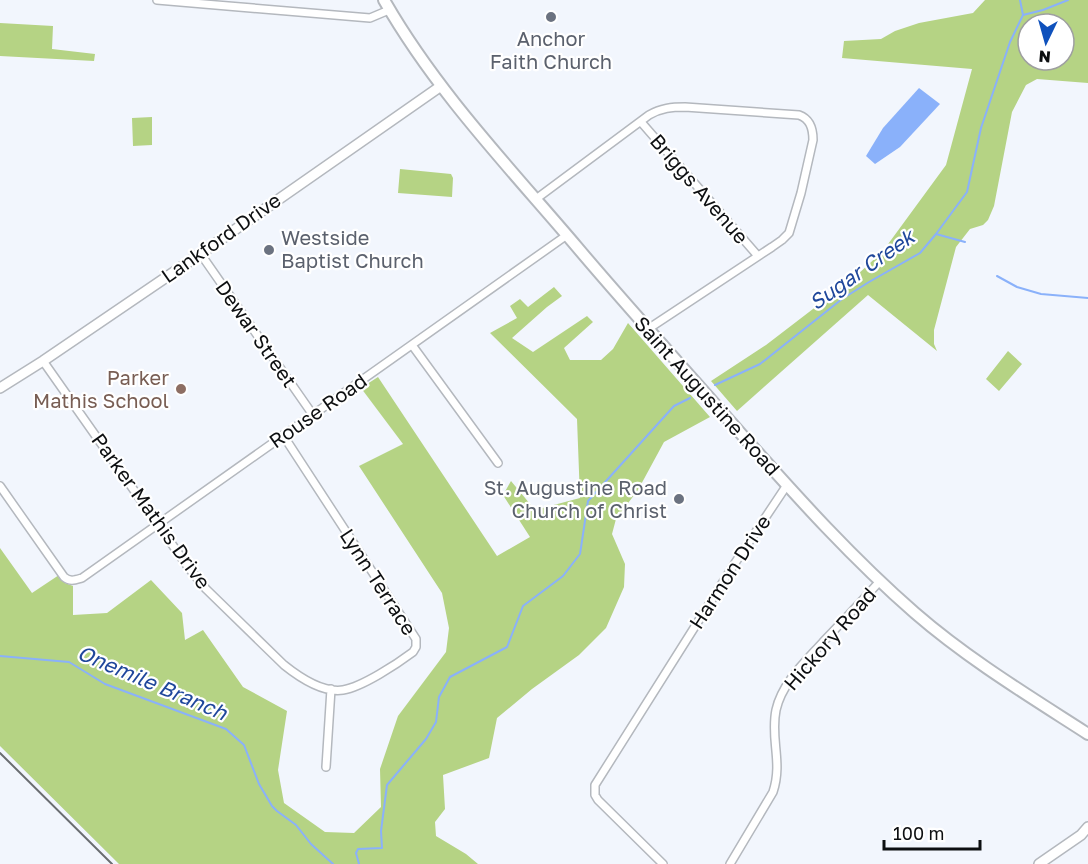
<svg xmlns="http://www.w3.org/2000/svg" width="1088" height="864" font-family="'Golos Text',sans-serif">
<rect width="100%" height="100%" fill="#f2f6fd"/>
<path fill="#b5d384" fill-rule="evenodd" d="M 985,0 L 1088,0 L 1088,83 L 1037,79 L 1026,85 L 1012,112 L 994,206 L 988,220 L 983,225 L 970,229 L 956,247 L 934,330 L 934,344 L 937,351 L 868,295 L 737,411 L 711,381 L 766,345 L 856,276 L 883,251 L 946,165 L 972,69 L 842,58 L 844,41 L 881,39 L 895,31 L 919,23 L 973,13 ZM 1028,24 L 1064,24 L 1064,60 L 1028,60 Z
M 0,23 L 53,26 L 52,49 L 95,54 L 94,61 L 0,56 Z
M 152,117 L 152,145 L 133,146 L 132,118 Z
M 400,169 L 451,174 L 453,178 L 452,197 L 398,193 Z
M 554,287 L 562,296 L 547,307 L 512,338 L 533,352 L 587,316 L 593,322 L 564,348 L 570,360 L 601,360 L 613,349 L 628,323 L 710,417 L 664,442 L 638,490 L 616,519 L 612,534 L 625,564 L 624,587 L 606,628 L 579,655 L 532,689 L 497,718 L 489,758 L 443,775 L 445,809 L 435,822 L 436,836 L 466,854 L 478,864 L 119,864 L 0,746 L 0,548 L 32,593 L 59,575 L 65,583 L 73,586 L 73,615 L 107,613 L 151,580 L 182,613 L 185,640 L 203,630 L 243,687 L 287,711 L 278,770 L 284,803 L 325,832 L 354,833 L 381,807 L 380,769 L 398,716 L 446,652 L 449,628 L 442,593 L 359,466 L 403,444 L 361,388 L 378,377 L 497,556 L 530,537 L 503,495 L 511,481 L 535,510 L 580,498 L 577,419 L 490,333 L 517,318 L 510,306 L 520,299 L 528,307 Z
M 1008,351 L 1022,364 L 999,391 L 986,379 Z"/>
<path fill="#8ab1fa" d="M 919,88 L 940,104 L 900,147 L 875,164 L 866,156 L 883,128 Z"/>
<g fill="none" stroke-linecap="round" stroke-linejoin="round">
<path stroke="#8ab1fa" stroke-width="2" d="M 1020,0 L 1023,15
M 936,234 L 965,242
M 997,276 L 1017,287 L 1041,294 L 1088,298
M 715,385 L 760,364 L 842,299 L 869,282 L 920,253 L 936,234 L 967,192 L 981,128 L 1010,42 L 1023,15 L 1043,10 L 1068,0
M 0,656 L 69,662 L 105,684 L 226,729 L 244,745 L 259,784 L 272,806 L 277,811 L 296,825 L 311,844 L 333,864
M 359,864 L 356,853 L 358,849 L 382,848 L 381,831 L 387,785 L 426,739 L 436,722 L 439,697 L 450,677 L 507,647 L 523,606 L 563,576 L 580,554 L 588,501 L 674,406 L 690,398"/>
<g stroke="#b4b8be" stroke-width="10">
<path id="street" d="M 157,0 L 370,18 L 389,10
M 641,122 L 758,256
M 536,199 L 649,115 C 661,108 672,107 685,107 L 799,115 C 810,119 813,128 813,140 L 801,193 L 789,233 L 782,240 L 772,247 L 648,329
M 200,253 L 313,415
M 412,345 L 498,463
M 43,361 L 188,567 L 206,589 L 284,665 C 299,677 323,693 343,690 C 362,687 397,664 413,652 L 416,647 L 416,639 L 283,435
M 0,486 L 64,577 C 70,582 75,580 82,578 L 567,235
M 326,767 L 331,689
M 663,864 L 598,800 L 595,795 L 595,785 L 735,563 L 787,485
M 730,864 L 773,792 C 783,762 770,739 776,710 C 782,683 805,662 823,642 C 842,622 861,602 880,581"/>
</g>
<g stroke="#b4b8be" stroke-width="12">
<path id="secondary" d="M 0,388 L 43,361 L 193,259 L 441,86
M 1039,864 L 1081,835 L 1088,827"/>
</g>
<g stroke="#b4b8be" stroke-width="14">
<path id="primary" d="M 384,0 C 436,91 509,167 577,247 C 631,311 688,373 743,436 C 798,498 853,559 915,613 C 968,659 1029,696 1088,734"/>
</g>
<use href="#street" stroke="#fff" stroke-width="7"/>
<use href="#secondary" stroke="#fff" stroke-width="9"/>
<use href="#primary" stroke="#fff" stroke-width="10"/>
<path stroke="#6a6d71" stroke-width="2" d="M 0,753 L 112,864"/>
</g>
<g fill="#6b7280" stroke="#fff" stroke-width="2">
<circle cx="551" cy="17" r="6"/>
<circle cx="269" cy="250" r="6"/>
<circle cx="679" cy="499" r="6"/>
</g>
<circle fill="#8d6e63" stroke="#fff" stroke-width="2" cx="181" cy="389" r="6"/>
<g text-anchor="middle" stroke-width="4.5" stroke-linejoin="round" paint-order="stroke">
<g font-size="20" fill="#5b616d" stroke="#fff">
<text x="551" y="46">Anchor<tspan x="551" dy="23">Faith Church</tspan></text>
<text x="281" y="245" text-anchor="start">Westside<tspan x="281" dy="23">Baptist Church</tspan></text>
<text x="667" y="495" text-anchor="end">St. Augustine Road<tspan x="667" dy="23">Church of Christ</tspan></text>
</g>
<g font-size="20" fill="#0d0f11" stroke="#fff">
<text transform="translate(699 189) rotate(49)" y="7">Briggs Avenue</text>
<text transform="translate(221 238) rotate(-35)" y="7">Lankford Drive</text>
<text transform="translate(256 334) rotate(55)" y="7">Dewar Street</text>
<text transform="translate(707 396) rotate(48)" y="7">Saint Augustine Road</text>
<text transform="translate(318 411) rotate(-35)" y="7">Rouse Road</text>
<text transform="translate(151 511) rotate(54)" y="7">Parker Mathis Drive</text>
<text transform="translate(730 572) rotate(-57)" y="7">Harmon Drive</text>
<text transform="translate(378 582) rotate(57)" y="7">Lynn Terrace</text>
<text transform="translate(830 639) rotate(-49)" y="7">Hickory Road</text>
</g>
<g font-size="20" fill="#785e54" stroke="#fff" text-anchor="end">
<text x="169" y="385">Parker<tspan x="169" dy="23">Mathis School</tspan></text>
</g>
<g font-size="21" font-style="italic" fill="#1f479b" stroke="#fff">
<text transform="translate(862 270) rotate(-35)" y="7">Sugar Creek</text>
<text transform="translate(152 683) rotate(23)" y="7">Onemile Branch</text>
</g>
</g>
<g transform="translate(1046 42) rotate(185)"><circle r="28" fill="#ffffff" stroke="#9e9fa0" stroke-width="1.5"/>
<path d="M0-4.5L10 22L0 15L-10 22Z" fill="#0f51bc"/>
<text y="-9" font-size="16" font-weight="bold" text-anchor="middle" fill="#0d0f11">N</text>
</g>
<path d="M884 840v9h96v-9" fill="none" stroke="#0d0f11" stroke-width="3"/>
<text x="893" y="840" font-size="18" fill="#0d0f11" stroke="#ffffff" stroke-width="4.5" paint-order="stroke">100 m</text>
</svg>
